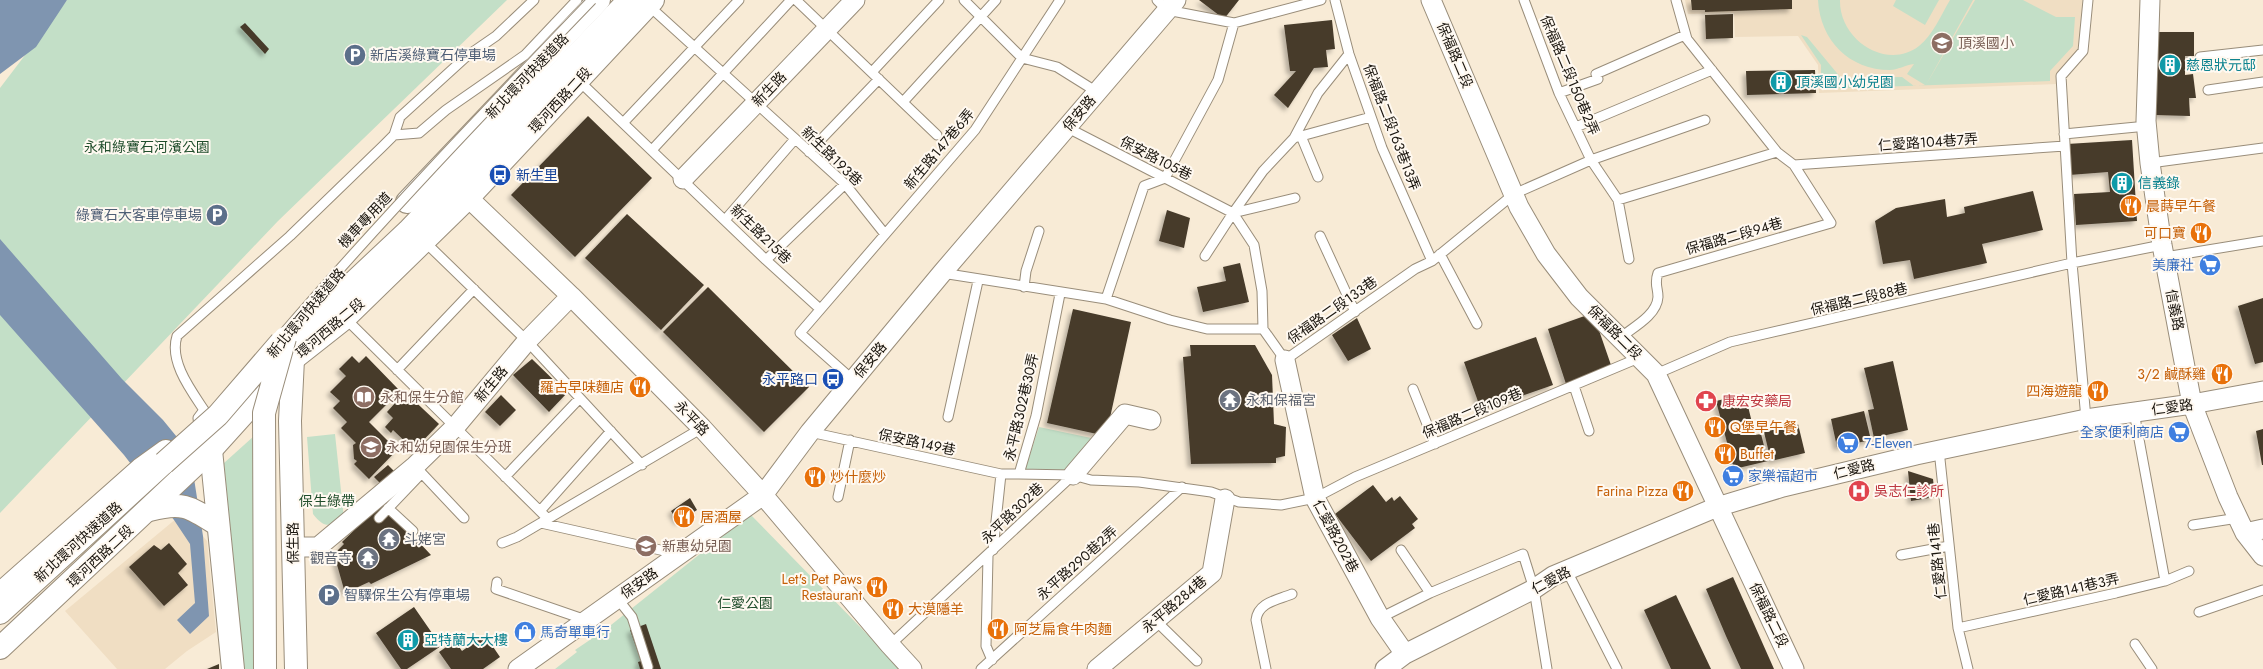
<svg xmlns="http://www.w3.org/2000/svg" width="2263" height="669" font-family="Jost,'Noto Sans TC',sans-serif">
<defs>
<filter id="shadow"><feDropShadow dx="-3.5" dy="3.5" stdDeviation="2" flood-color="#0004"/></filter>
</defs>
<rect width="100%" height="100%" fill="#f8ebd6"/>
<path fill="#f0dec3" d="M 1685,0 L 2082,0 L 2081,49 L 2057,84 L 1819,93 L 1818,65 L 1798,36 L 1735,37 L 1734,13 L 1688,14 Z
M 183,513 L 207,541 L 216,632 L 187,651 L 165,669 L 117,669 L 65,611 Z"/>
<path fill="#c3dfc7" d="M 67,0 L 507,0 L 278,221 L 0,513 L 0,88 Z
M 1818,0 L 1840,0 C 1839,40 1887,71 1919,46 C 1933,35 1941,15 1950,0 L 1973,0 L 1926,85 L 1975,0 L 2023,0 L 2056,17 L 2075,17 L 2073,46 L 2050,71 L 2050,81 L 1821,89 L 1821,65 L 1801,35 L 1807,37 L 1841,78 L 1902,77 L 1914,86 L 1925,85 L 1907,74 L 1914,64 C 1906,65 1897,70 1890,70 C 1849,70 1820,40 1818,0 Z
M 1896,0 L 1939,0 L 1925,25 L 1893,6 Z
M 1039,427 L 1096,439 L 1060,477 L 1025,470 Z
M 335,434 L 344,519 C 329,527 324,528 313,514 L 307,437 Z
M 254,436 L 275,669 L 244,669 L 224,463 Z
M 750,514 L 901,669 L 555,669 L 577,652 L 575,650 L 606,629 Z"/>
<path fill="#7f95b0" d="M 0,0 L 67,0 L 36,47 L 0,74 Z
M 0,239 L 122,379 L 163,420 L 190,453 L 203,536 L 209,616 L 190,634 L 177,620 L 195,603 L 190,544 L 174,520 L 124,455 L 0,315 Z"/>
<path fill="#463b2b" filter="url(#shadow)" d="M 1199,0 L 1239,0 L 1224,19 Z
M 1691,0 L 1792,0 L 1792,9 L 1705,12 L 1705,10 L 1692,10 Z
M 1733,14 L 1733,38 L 1706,39 L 1705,15 Z
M 1332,20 L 1335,49 L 1326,50 L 1328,67 L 1314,68 L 1288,108 L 1274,95 L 1296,71 L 1290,71 L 1284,25 Z
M 245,23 L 269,49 L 265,54 L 240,27 Z
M 2156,32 L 2194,32 L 2194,56 L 2185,56 L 2185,75 L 2193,74 L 2196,98 L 2189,98 L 2190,116 L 2155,115 Z
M 1815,70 L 1816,93 L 1747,95 L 1746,71 Z
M 588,116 L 652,178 L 575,257 L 511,195 Z
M 2132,140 L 2137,221 L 2076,225 L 2074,194 L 2110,192 L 2108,172 L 2069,175 L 2067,144 Z
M 2033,191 L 2043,230 L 1982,244 L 1987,263 L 1914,279 L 1910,260 L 1883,264 L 1875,221 L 1896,208 L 1945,199 L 1947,217 L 1965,213 L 1964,207 Z
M 1167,210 L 1190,218 L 1184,248 L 1159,241 Z
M 627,214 L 704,285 L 661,330 L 585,258 Z
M 1240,263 L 1249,302 L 1203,312 L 1197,287 L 1226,281 L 1223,267 Z
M 708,287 L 809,387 L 764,432 L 663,332 Z
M 2263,298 L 2263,362 L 2255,364 L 2238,306 Z
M 1073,309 L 1131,322 L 1106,436 L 1047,423 Z
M 1593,313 L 1612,368 L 1566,384 L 1548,329 Z
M 1357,318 L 1371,349 L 1348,361 L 1332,335 Z
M 1536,337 L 1553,385 L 1481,410 L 1464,362 Z
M 1190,345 L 1255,345 L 1272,375 L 1274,424 L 1286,427 L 1285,456 L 1276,458 L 1276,463 L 1191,464 L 1183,357 L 1191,356 Z
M 352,356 L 359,363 L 366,356 L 400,391 L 369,422 L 397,450 L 369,479 L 354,464 L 357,461 L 354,459 L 353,445 L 356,443 L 341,428 L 347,422 L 333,408 L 340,401 L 330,392 L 346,376 L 339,369 Z
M 532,359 L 567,393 L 549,412 L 513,375 Z
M 1893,361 L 1908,430 L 1874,438 L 1868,410 L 1874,409 L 1864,368 Z
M 405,392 L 439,424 L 414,450 L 393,430 L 391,433 L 385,427 L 393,418 L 387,412 Z
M 1745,394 L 1755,435 L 1761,434 L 1768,461 L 1734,469 L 1716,401 Z
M 501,395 L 516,410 L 500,426 L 485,412 Z
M 1864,411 L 1871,440 L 1837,447 L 1831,419 Z
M 1798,424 L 1805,453 L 1771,461 L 1764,432 Z
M 2263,429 L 2263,465 L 2262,465 L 2256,431 Z
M 388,465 L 394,471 L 380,483 L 374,477 Z
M 1908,471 L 1933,479 L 1935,497 L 1911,501 Z
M 1373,485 L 1386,502 L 1392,497 L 1394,501 L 1400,496 L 1418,519 L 1412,524 L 1415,528 L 1371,561 L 1335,514 Z
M 690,498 L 697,510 L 678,522 L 671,511 Z
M 382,503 L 431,555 L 371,584 L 369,582 L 345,593 L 334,554 L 344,544 L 342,542 Z
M 169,543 L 187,564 L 178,573 L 188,585 L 164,606 L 129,567 L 154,545 L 161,550 Z
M 1733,577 L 1754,624 L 1774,669 L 1741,669 L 1726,636 L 1706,589 Z
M 1676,595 L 1692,629 L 1711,669 L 1671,669 L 1644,610 Z
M 414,607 L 441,646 L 407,669 L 401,669 L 376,633 Z
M 646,624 L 661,669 L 640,669 L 638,662 L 641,661 L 630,630 Z
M 485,635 L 500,657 L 483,669 L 451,669 L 439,652 L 455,641 L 462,651 Z
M 219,664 L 219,669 L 207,669 Z"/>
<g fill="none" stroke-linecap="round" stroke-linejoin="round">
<g stroke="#998d7a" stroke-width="11">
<path id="service" d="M 796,0 L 937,135
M 964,0 L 1022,58
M 1157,0 L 1167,10 L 1234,23 L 1321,0
M 1335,0 L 1349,54 L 1382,148 L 1432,261
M 1524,0 L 1559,93 L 1591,160 L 1618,200 L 1629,259
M 648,5 L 845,184 L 884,233
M 2200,57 L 2263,50
M 1022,58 L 1057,67 L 1097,92
M 872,72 L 939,0
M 578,80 L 766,260 L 820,309
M 2208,90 L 2263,82
M 1559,93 L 1598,79 L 1596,74 L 1685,35
M 903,102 L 996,0
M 623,123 L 739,0
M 1066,127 L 1233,213 L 1263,171 L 1294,138 L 1371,117
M 1576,127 L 1712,70
M 2064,134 L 2147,126
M 394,135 L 419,133 L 446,110 L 525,55 L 577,0
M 1301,136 L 1318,177
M 1294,138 L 1318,93 L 1349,54
M 652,150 L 791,0
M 809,152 L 879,79
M 2150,163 L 2263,148
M 1794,165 L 2065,146
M 1618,200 L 1777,152
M 1233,213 L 1254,245 L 1262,291 L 1263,329
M 1233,213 L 1295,198
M 725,220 L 795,139
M 1320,236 L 1355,312
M 424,241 L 527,341 L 642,465
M 1440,254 L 1477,324
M 1205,256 L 1233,213
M 2165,257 L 2263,241
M 766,260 L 845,184
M 942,273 L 1106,299 L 1170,320 L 1207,329 L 1263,329 L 1285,360 L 1415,269 L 1432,261 L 1514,194 L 1591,160 L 1705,120
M 1024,287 L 1026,271 L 1039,231
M 1060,294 L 1036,416 L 1019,474 L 1073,475
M 1106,299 L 1144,186 L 1165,178 L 1218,80 L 1234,23
M 345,318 L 548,519
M 1621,337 C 1634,327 1657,315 1658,297 C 1658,287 1654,284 1658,273 L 1831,223 L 1794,165 L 1777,152 L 1687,39 L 1676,0
M 397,370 L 474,289
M 1656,374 L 1730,342 L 2072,263 L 2162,245
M 853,380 L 800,333 L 975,130 L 1060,0
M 1574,386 L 1589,431
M 1413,389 L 1435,444
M 2134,412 L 2165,581
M 948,417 L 978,281
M 2086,419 L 2072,263 L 2061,76 L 2083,51 L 2088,0
M 199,426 L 198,418 L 204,410 C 190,389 169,361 177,336 L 290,236 L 383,146 L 394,135 L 400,117 L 467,56 L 496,36 L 534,0
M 810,432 L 1001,474 L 1019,474
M 1939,450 L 1958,628 L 1968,669
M 415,466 L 464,518
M 505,477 L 580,398
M 838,497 L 850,440
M 388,508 L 413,531
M 540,511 L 611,431
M 379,518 L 421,474
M 541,523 L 678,554
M 2193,525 L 2238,518
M 502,543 L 517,537 L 702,428
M 993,550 L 1001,474
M 1901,555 L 1949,546
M 988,556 L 986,646 L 992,660
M 1567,571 L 1617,669
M 497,582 L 496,589 L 586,620
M 1430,593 L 1523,554 L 1534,589 L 1547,669
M 617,598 L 632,617 L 648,667
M 2199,612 L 2263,590
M 1380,618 L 1430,593 L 1401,550
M 1155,620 L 1197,661
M 1958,628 L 2116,593 L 2165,581 L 2189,571
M 2135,644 L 2152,669
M 890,645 L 1073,475 L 1091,480 L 1139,482 L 1211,492 L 1239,502 L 1281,505 L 1315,498 L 1355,477 L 1641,357
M 981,669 L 1182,487
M 1266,669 L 1256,620 C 1258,602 1278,600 1292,594"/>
</g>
<g stroke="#998d7a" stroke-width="21">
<path id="minor" d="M 1431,0 L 1519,207 L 1546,254 L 1579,297 L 1656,374 L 1794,669
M 2150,0 L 2146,121 L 2150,163 L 2162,245 L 2192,404 L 2228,497 L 2245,533 L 2263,556
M 683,179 L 855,0
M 457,187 L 571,296 L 702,428 L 763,495 L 890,645 L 912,669
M 1285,360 L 1315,498 L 1380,618 L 1405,654
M 1073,475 L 1125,414 L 1151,420
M 2245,533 L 2263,529
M 293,547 L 318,547 L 415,466 L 456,426 L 527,341 L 571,296
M 518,669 L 763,495 L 810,432 L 942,273 L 1176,0
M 1097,669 L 1212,573 L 1225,499
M 1385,669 L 1405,654 L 1534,589 L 1553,576 L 1717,507 L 1783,487 L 1916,455 L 2086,419 L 2192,404 L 2263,391"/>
</g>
<g stroke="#998d7a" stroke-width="24">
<path id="tertiary" d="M 285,349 L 293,359 L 290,421 L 296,669
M 204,436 L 211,450 L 233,669
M 150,510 C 183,501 190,507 218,525"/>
</g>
<g stroke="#998d7a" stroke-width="24">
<path id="secondary" d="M 273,358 L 408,231 L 629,0
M 0,594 L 141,469 L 166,451
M 0,648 L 211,450 L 293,359 L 345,318 L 468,198 L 653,0"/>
</g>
<g stroke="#998d7a" stroke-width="24">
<path id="trunk" d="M 407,202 L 599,0
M 0,613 L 164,463"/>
</g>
<use href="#service" stroke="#fff" stroke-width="9"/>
<use href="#minor" stroke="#fff" stroke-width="19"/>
<use href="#tertiary" stroke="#fff" stroke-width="22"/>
<use href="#secondary" stroke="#fff" stroke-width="22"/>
<use href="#trunk" stroke="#fff" stroke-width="22"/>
<g stroke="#998d7a" stroke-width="11" stroke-linecap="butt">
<path id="service-bridge" d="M 281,336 C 381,220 486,110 592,0"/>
</g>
<g stroke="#998d7a" stroke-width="24" stroke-linecap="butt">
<path id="trunk-bridge" d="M 164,463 L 218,415 L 281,342
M 265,669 L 264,413 L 285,338"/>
</g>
<use href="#service-bridge" stroke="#fff" stroke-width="9"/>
<use href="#trunk-bridge" stroke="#fff" stroke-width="22"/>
</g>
<defs>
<g id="school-disc" transform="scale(1.15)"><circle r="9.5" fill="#8d6e63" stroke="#fff9f1"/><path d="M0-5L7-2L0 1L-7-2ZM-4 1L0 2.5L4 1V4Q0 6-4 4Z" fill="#fff"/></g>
<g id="parking-disc" transform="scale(1.15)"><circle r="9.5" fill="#5c6f8a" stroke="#fff9f1"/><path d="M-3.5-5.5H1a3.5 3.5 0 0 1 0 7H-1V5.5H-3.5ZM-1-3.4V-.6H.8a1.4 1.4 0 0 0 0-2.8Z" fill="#fff"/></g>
<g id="building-disc" transform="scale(1.15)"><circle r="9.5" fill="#0f9aa8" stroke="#fff9f1"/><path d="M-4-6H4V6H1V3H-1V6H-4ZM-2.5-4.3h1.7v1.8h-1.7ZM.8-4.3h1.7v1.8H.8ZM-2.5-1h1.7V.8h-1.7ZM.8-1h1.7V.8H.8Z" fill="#fff"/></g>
<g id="bus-disc" transform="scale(1.15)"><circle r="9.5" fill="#1a4fb4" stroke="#fff9f1"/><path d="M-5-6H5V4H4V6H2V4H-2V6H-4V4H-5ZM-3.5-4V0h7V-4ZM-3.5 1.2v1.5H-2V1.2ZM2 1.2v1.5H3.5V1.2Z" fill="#fff"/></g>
<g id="restaurant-disc" transform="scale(1.15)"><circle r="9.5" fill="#e8710a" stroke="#fff9f1"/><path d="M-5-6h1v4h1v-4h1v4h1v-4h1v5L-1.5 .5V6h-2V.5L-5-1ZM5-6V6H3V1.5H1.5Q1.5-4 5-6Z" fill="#fff"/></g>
<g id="supermarket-disc" transform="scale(1.15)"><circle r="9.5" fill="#3f7fe0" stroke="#fff9f1"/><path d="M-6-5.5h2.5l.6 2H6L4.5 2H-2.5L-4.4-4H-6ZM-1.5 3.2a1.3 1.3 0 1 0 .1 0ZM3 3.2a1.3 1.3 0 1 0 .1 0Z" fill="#fff"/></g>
<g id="library-disc" transform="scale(1.15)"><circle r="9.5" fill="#8d6e63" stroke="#fff9f1"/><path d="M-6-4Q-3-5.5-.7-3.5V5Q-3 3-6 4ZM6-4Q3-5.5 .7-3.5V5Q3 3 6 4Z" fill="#fff"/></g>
<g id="temple-disc" transform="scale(1.15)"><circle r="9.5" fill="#6b7280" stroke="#fff9f1"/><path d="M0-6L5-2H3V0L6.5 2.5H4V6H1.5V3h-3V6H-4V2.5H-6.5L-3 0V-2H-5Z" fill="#fff"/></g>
<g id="pharmacy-disc" transform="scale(1.15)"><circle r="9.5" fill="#e0444e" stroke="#fff9f1"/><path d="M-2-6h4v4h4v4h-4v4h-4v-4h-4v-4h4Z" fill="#fff"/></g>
<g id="hospital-disc" transform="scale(1.15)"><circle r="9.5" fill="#e0444e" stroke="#fff9f1"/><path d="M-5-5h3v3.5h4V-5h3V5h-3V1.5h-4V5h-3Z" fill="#fff"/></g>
<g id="shop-disc" transform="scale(1.15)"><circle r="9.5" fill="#3f7fe0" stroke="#fff9f1"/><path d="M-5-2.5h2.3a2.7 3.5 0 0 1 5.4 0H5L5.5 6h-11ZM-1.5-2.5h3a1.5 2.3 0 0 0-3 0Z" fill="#fff"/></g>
</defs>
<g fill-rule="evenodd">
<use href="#school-disc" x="1942" y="43"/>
<use href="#parking-disc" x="355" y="55"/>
<use href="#building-disc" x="2170" y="65"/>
<use href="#building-disc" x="1781" y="82"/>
<use href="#bus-disc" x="500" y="175"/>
<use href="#building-disc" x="2122" y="183"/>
<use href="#restaurant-disc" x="2131" y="206"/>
<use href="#parking-disc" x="217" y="215"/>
<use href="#restaurant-disc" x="2201" y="233"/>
<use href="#supermarket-disc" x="2210" y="265"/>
<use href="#restaurant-disc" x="2222" y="374"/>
<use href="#bus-disc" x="833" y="379"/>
<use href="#restaurant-disc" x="640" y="387"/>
<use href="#restaurant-disc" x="2098" y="391"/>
<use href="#library-disc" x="364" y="397"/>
<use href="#temple-disc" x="1230" y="400"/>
<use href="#pharmacy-disc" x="1706" y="401"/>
<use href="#restaurant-disc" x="1715" y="427"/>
<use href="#supermarket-disc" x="2179" y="432"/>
<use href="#supermarket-disc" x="1848" y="443"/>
<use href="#school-disc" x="371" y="447"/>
<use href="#restaurant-disc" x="1725" y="454"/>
<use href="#supermarket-disc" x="1733" y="476"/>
<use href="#restaurant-disc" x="815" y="477"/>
<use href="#restaurant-disc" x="1683" y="491"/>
<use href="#hospital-disc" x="1859" y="491"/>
<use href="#restaurant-disc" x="684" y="517"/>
<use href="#temple-disc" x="389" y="539"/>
<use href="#school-disc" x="646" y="546"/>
<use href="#temple-disc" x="368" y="558"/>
<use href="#restaurant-disc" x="877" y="587"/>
<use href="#parking-disc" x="329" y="595"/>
<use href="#restaurant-disc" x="893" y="609"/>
<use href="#restaurant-disc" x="998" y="629"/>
<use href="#shop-disc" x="525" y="632"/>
<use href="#building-disc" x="408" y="640"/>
</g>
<g text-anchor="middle" stroke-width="4" stroke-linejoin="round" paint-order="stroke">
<g font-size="14" fill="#785e54" stroke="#fff9f1" text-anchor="start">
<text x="1958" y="48">頂溪國小</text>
<text x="380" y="402">永和保生分館</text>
<text x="386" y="452">永和幼兒園保生分班</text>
<text x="662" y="551">新惠幼兒園</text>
</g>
<g font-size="14" fill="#4e5e75" stroke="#fff9f1" text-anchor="start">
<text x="370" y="60">新店溪綠寶石停車場</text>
<text x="202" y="220" text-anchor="end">綠寶石大客車停車場</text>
<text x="344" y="600">智驛保生公有停車場</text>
</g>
<g font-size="14" fill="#1a150e" stroke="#fff9f1">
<text transform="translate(1455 55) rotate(67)" y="5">保福路二段</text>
<text transform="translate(1570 75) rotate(67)" y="5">保福路二段150巷2弄</text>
<text transform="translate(527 76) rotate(-46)" y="5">新北環河快速道路</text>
<text transform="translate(769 89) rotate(-46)" y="5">新生路</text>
<text transform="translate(560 100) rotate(-47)" y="5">環河西路二段</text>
<text transform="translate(1079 113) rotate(-49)" y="5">保安路</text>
<text transform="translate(1392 127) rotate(69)" y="5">保福路二段163巷13弄</text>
<text transform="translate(1928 142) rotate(-4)" y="5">仁愛路104巷7弄</text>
<text transform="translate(939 149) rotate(-50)" y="5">新生路147巷6弄</text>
<text transform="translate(832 156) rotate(44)" y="5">新生路193巷</text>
<text transform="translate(1156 158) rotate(27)" y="5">保安路105巷</text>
<text transform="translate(365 220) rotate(-47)" y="5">機車專用道</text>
<text transform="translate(761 234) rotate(44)" y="5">新生路215巷</text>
<text transform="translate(1734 236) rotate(-16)" y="5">保福路二段94巷</text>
<text transform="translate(1859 299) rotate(-13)" y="5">保福路二段88巷</text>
<text transform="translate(1332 310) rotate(-35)" y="5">保福路二段133巷</text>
<text transform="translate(2175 310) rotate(79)" y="5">信義路</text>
<text transform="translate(306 313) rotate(-50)" y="5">新北環河快速道路</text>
<text transform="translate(330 328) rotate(-40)" y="5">環河西路二段</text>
<text transform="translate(1615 332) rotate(45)" y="5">保福路二段</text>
<text transform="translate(870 360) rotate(-50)" y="5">保安路</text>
<text transform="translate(491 384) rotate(-50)" y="5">新生路</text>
<text transform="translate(1021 407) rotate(-77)" y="5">永平路302巷30弄</text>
<text transform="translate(2172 407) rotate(-8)" y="5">仁愛路</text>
<text transform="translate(1472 413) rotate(-23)" y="5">保福路二段109巷</text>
<text transform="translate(692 418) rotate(46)" y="5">永平路</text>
<text transform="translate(917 442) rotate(12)" y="5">保安路149巷</text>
<text transform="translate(1854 469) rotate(-14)" y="5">仁愛路</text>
<text transform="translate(1012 513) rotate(-44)" y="5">永平路302巷</text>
<text transform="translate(1336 536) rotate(62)" y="5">仁愛路202巷</text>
<text transform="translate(78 542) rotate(-42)" y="5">新北環河快速道路</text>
<text transform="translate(293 543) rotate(-91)" y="5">保生路</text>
<text transform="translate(100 556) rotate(-43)" y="5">環河西路二段</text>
<text transform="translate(1937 561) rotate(-96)" y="5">仁愛路141巷</text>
<text transform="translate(1077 563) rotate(-42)" y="5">永平路290巷2弄</text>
<text transform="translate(1551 580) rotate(-28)" y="5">仁愛路</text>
<text transform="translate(639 583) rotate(-35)" y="5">保安路</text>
<text transform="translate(2071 589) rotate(-13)" y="5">仁愛路141巷3弄</text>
<text transform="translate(1174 604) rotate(-40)" y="5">永平路284巷</text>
<text transform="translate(1769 615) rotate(64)" y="5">保福路二段</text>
</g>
<g font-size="14" fill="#0d838f" stroke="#fff9f1" text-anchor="start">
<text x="2186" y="70">慈恩狀元邸</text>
<text x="1796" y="87">頂溪國小幼兒園</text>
<text x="2138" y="188">信義錄</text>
<text x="424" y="645">亞特蘭大大樓</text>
</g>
<g font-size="14" fill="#214e2c" stroke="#fff9f1">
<text x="147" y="152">永和綠寶石河濱公園</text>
<text x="327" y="506">保生綠帶</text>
<text x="745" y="608">仁愛公園</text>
</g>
<g font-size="14" fill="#164399" stroke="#fff9f1" text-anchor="start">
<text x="516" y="180">新生里</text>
<text x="818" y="384" text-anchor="end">永平路口</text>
</g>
<g font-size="14" fill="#c56008" stroke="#fff9f1" text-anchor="start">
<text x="2146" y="211">晨蒔早午餐</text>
<text x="2186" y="238" text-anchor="end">可口寶</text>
<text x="2206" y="379" text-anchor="end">3/2 鹹酥雞</text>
<text x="624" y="392" text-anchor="end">羅古早味麵店</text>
<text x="2082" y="396" text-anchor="end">四海遊龍</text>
<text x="1730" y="432">Q堡早午餐</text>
<text x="1740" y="459">Buffet</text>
<text x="830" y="482">炒什麼炒</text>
<text x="1668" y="496" text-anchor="end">Farina Pizza</text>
<text x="700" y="522">居酒屋</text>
<text x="862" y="584" text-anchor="end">Let's Pet Paws<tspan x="862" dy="16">Restaurant</tspan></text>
<text x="908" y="614">大漠隱羊</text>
<text x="1014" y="634">阿芝扁食牛肉麵</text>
</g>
<g font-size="14" fill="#366cbe" stroke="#fff9f1" text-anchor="start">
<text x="2194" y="270" text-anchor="end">美廉社</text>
<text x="2164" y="437" text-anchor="end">全家便利商店</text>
<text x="1864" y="448">7-Eleven</text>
<text x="1748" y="481">家樂福超市</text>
<text x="540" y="637">馬奇單車行</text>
</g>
<g font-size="14" fill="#5b616d" stroke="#fff9f1" text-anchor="start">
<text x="1246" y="405">永和保福宮</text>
<text x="404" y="544">斗姥宮</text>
<text x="352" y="563" text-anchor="end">觀音寺</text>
</g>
<g font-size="14" fill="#be3a42" stroke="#fff9f1" text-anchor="start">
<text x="1722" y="406">康宏安藥局</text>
<text x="1874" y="496">吳志仁診所</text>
</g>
</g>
</svg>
